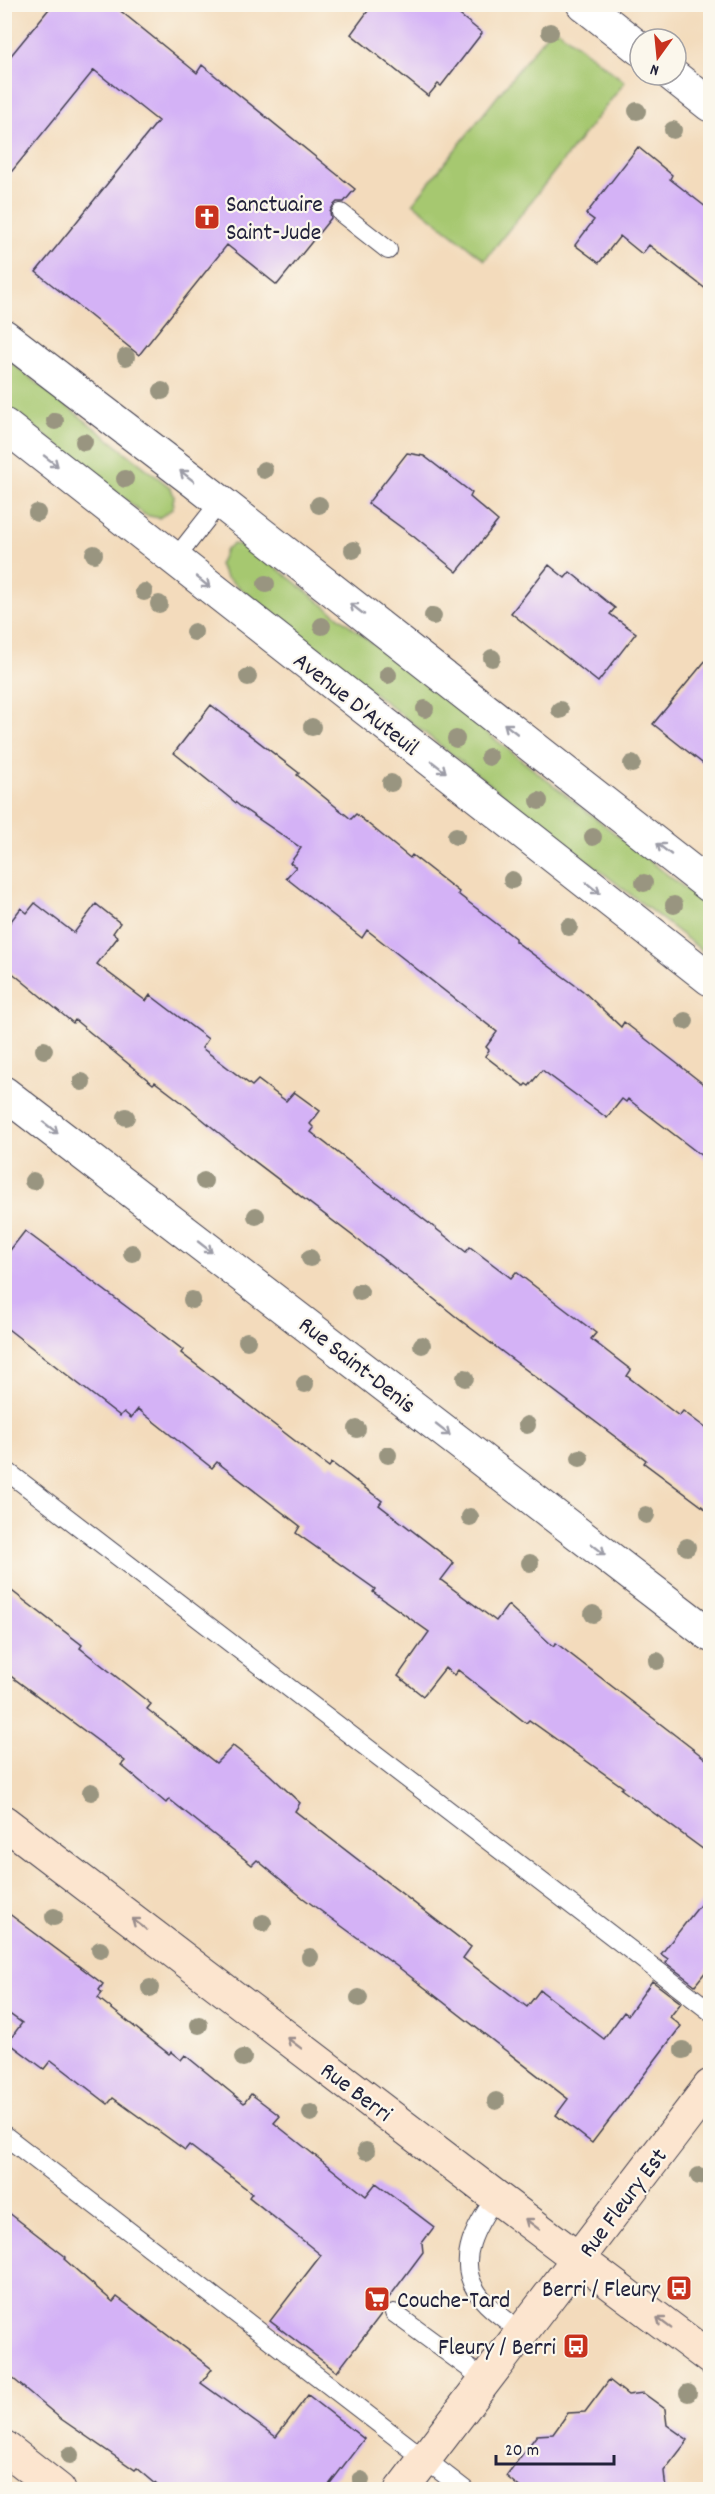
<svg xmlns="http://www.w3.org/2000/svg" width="715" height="2494" font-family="Dekko,sans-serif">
<rect width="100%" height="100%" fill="#fbf7ec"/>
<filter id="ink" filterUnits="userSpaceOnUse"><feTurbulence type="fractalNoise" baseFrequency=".0167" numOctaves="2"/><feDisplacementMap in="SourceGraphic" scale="12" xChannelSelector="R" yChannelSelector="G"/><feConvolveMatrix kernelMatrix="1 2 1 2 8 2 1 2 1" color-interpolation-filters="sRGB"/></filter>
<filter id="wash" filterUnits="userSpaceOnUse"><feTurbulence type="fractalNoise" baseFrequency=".008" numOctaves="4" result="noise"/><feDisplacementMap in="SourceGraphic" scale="24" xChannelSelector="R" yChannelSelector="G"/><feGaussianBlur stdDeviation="1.35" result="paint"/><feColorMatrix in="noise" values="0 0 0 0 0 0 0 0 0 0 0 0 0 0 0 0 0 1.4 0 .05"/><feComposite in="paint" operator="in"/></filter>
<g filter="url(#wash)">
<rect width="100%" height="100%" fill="#f3dbbc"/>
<path fill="#a6c870" stroke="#647556" stroke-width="1.5" d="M 553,26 L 625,82 L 485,260 L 413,203 Z
M 4,357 L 171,488 L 174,496 L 172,509 L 159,518 L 145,515 L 5,404 Z
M 233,544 L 245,546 L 255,551 L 710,908 L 710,957 L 226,577 L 219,565 L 226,549 Z"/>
<g id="blocks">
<path fill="#d4b2f6" d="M 53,4 L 112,4 L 197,73 L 202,65 L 355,189 L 344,202 L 337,202 L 333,206 L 330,212 L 331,218 L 277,285 L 227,245 L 139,355 L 36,272 L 158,121 L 94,70 L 4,181 L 4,64 Z
M 373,4 L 446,4 L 482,33 L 441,86 L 438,84 L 428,96 L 351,34 Z
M 638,147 L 672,175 L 670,179 L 711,211 L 711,293 L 649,245 L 642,254 L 620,236 L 599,263 L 575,245 L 594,220 L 586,214 Z
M 407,453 L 424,456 L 472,493 L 470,497 L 498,521 L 457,572 L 413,536 L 368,503 Z
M 549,565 L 565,578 L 570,572 L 615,608 L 610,614 L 636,633 L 598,682 L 511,613 Z
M 711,654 L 711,770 L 653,724 Z
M 211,705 L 299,773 L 297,775 L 351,819 L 356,814 L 410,858 L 412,855 L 459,892 L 458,894 L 515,938 L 515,941 L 583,991 L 621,1027 L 624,1022 L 711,1090 L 711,1163 L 628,1099 L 626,1102 L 622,1099 L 607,1118 L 542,1070 L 529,1086 L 526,1084 L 524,1086 L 485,1056 L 489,1050 L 486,1047 L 497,1032 L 367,930 L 362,938 L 286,878 L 296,867 L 290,863 L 301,848 L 241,807 L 174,753 Z
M 35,903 L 74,933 L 96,904 L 120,923 L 113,933 L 118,937 L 97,964 L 146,1001 L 150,995 L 208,1039 L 202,1048 L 252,1086 L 258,1080 L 286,1101 L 294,1092 L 320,1111 L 310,1124 L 314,1128 L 311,1132 L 466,1252 L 470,1247 L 511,1278 L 516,1272 L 596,1333 L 591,1339 L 631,1370 L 627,1376 L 679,1416 L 683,1411 L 711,1432 L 711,1513 L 644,1463 L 646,1460 L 460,1320 L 408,1278 L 241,1151 L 184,1104 L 155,1082 L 153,1084 L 75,1020 L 73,1023 L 4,966 L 4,930 L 21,908 L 27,913 Z
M 25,1231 L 147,1322 L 183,1350 L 181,1353 L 329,1467 L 332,1463 L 382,1501 L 379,1505 L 454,1563 L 441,1580 L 496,1621 L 508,1605 L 553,1646 L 556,1643 L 711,1763 L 711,1855 L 621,1789 L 623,1787 L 529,1720 L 526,1723 L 458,1670 L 454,1675 L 445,1668 L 423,1696 L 398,1676 L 429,1632 L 373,1592 L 375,1589 L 296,1533 L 300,1526 L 217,1462 L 212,1468 L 138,1409 L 131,1418 L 124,1412 L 120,1416 L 4,1326 L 4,1258 Z
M 4,1585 L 82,1645 L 80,1648 L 151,1704 L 147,1709 L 216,1763 L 233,1746 L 269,1774 L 300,1803 L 295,1811 L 471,1947 L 463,1958 L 527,2007 L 540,1990 L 604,2039 L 624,2012 L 628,2015 L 652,1981 L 681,2003 L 670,2017 L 681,2026 L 592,2143 L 556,2115 L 568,2099 L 402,1970 L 303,1898 L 257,1860 L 252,1865 L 169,1799 L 166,1803 L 121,1765 L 125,1761 L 4,1671 Z
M 711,1891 L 711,1965 L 695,1985 L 666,1963 L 668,1959 L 661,1954 Z
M 4,1910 L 103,1984 L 99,1990 L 102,1993 L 98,1998 L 169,2054 L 171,2052 L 181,2060 L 185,2055 L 244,2103 L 251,2094 L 280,2116 L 274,2123 L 366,2196 L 376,2183 L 434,2227 L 422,2243 L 423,2252 L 379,2311 L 382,2313 L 337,2372 L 270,2321 L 321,2255 L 249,2197 L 252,2193 L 189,2145 L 185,2150 L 113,2098 L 108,2104 L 51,2060 L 44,2069 L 8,2042 L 22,2023 L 4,2010 Z
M 4,2209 L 66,2257 L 64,2259 L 113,2302 L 117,2297 L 212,2369 L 201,2383 L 276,2437 L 308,2395 L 364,2439 L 325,2490 L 163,2490 L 137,2468 L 135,2470 L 61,2419 L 4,2371 Z
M 609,2380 L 628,2395 L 643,2393 L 665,2409 L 667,2425 L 688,2440 L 664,2471 L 666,2490 L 523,2490 L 506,2476 L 537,2435 L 553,2434 L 568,2413 L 585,2412 Z"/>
</g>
</g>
<g filter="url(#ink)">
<use href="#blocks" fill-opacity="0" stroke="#413e4e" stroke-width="1.5"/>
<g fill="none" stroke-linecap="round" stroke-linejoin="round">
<g stroke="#413e4e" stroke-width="20">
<path id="lane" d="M 341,213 L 388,250
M 175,559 L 220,502
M 4,1469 L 710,2011
M 4,2135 L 465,2490
M 496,2197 C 477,2224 455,2260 477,2292 C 487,2308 507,2320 522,2333
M 394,2313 L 485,2380"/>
</g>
<g stroke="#413e4e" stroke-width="35">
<path id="street" d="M 583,4 L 640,49
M 672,75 L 710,105
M 4,336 L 195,482 L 710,886
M 4,425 L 710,979
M 4,1093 L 710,1635"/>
</g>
<g stroke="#413e4e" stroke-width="35">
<path id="secondary" d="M 4,1822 L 496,2197 L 710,2358
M 4,2447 L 59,2490
M 401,2490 L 710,2086"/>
</g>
<use href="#lane" stroke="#fff" stroke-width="18"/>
<use href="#street" stroke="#fff" stroke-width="33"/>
<use href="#secondary" stroke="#fce5cf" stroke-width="33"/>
</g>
<g fill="#999580">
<circle cx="550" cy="32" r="9"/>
<circle cx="637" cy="111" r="9"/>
<circle cx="673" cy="130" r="9"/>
<circle cx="126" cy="357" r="9"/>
<circle cx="162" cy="391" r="9"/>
<circle cx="55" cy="421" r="9"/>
<circle cx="84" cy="442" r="9"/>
<circle cx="264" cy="470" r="9"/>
<circle cx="125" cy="479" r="9"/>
<circle cx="319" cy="505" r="9"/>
<circle cx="37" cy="513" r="9"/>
<circle cx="353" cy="550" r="9"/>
<circle cx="94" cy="554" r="9"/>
<circle cx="266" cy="584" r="9"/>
<circle cx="144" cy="592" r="9"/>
<circle cx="159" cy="604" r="9"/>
<circle cx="433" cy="616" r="9"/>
<circle cx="322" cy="626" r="9"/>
<circle cx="194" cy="632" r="9"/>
<circle cx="492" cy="658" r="9"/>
<circle cx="388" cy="675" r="9"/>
<circle cx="248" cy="677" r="9"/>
<circle cx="425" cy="709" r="9"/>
<circle cx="560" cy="710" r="9"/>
<circle cx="312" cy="727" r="9"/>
<circle cx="456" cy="739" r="9"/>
<circle cx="489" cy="757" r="9"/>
<circle cx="632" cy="764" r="9"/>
<circle cx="391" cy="783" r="9"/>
<circle cx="539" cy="801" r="9"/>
<circle cx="456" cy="836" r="9"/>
<circle cx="593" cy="837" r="9"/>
<circle cx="512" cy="880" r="9"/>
<circle cx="644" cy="883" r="9"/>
<circle cx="674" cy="905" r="9"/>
<circle cx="569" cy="927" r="9"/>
<circle cx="685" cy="1021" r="9"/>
<circle cx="44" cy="1050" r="9"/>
<circle cx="82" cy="1082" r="9"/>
<circle cx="126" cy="1117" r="9"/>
<circle cx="33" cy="1181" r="9"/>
<circle cx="204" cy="1181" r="9"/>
<circle cx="256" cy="1216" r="9"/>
<circle cx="132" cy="1253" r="9"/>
<circle cx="310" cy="1258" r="9"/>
<circle cx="360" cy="1292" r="9"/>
<circle cx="192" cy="1300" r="9"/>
<circle cx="247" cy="1341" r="9"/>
<circle cx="422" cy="1345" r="9"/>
<circle cx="465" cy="1378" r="9"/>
<circle cx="305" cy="1384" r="9"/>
<circle cx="527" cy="1425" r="9"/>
<circle cx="357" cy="1429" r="9"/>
<circle cx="388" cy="1455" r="9"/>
<circle cx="580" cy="1458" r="9"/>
<circle cx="646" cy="1515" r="9"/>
<circle cx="470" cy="1517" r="9"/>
<circle cx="687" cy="1547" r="9"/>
<circle cx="530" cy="1563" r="9"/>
<circle cx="593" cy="1614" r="9"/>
<circle cx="657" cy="1661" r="9"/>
<circle cx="91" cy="1792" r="9"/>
<circle cx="54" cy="1917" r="9"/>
<circle cx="263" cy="1923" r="9"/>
<circle cx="100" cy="1950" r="9"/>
<circle cx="310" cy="1957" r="9"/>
<circle cx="150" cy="1988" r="9"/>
<circle cx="359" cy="1998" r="9"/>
<circle cx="199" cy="2025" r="9"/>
<circle cx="683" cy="2050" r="9"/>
<circle cx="243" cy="2058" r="9"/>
<circle cx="496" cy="2101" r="9"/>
<circle cx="311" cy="2113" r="9"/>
<circle cx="366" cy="2151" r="9"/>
<circle cx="699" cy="2176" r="9"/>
<circle cx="688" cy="2393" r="9"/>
<circle cx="70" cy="2455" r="9"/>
<circle cx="361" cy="2480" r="9"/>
</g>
<defs><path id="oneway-shaft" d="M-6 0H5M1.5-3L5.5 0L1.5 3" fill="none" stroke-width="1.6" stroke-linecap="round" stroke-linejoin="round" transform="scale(1.5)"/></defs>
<g stroke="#9c9ca7">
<use href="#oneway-shaft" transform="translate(51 461) rotate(38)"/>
<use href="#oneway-shaft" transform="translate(187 476) rotate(-142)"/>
<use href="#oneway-shaft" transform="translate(203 582) rotate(39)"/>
<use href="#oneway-shaft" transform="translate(357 609) rotate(-142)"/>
<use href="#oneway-shaft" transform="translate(511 729) rotate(-142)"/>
<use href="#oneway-shaft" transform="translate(439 767) rotate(38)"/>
<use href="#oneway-shaft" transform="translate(664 849) rotate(-142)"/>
<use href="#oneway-shaft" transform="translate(593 888) rotate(38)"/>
<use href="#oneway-shaft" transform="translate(51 1128) rotate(38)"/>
<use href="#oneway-shaft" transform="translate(205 1247) rotate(38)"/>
<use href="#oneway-shaft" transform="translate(443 1430) rotate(38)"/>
<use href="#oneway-shaft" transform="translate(598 1549) rotate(38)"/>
</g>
<g stroke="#9a8d8c">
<use href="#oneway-shaft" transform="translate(139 1924) rotate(-143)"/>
<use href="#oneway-shaft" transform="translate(294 2043) rotate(-143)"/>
<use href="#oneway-shaft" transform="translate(532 2224) rotate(-143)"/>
<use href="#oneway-shaft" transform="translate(664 2323) rotate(-143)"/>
</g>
</g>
<defs>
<g id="church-square" transform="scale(1.35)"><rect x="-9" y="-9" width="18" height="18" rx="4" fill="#c8321e" stroke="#fbf7ec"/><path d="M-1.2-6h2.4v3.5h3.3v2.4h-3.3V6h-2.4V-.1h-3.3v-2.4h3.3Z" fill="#fff"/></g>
<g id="bus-square" transform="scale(1.35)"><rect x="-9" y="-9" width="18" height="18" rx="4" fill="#c8321e" stroke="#fbf7ec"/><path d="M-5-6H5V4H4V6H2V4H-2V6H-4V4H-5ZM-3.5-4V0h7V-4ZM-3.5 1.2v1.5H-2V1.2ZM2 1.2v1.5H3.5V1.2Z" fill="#fff"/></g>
<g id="supermarket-square" transform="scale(1.35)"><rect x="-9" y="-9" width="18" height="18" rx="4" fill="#c8321e" stroke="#fbf7ec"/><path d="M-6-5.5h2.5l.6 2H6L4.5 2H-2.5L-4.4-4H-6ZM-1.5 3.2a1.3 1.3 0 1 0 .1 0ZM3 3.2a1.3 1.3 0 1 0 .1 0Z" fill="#fff"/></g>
</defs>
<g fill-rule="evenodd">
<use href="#church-square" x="207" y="217"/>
<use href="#bus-square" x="679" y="2288"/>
<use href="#supermarket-square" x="377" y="2299"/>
<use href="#bus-square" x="576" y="2346"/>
</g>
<g text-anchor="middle" stroke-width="4.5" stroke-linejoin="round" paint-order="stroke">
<g font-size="24" fill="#22223b" stroke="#fbf7ec" text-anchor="start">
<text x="226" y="211">Sanctuaire<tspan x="226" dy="28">Saint-Jude</tspan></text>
<text x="660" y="2296" text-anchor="end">Berri / Fleury</text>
<text x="397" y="2307">Couche-Tard</text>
<text x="556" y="2354" text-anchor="end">Fleury / Berri</text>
</g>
<g font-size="24" fill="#22223b" stroke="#fbf7ec">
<text transform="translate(357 703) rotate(38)" y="8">Avenue D'Auteuil</text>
<text transform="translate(358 1364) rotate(38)" y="8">Rue Saint-Denis</text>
<text transform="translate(357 2091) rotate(37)" y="8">Rue Berri</text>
<text transform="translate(622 2202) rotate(-53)" y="8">Rue Fleury Est</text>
</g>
</g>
<rect width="715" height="2494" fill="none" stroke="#fbf7ec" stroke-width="24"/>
<g transform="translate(658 57) rotate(195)"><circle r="28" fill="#fbf7ec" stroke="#a4a2a5" stroke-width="1.5"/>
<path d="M0-4.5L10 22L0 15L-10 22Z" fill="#c8321e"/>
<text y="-9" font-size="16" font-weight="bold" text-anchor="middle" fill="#22223b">N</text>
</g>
<path d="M496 2455v9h118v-9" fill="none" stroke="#22223b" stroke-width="3"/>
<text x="505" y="2455" font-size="18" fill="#22223b" stroke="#fbf7ec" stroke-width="4.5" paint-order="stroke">20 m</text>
</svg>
